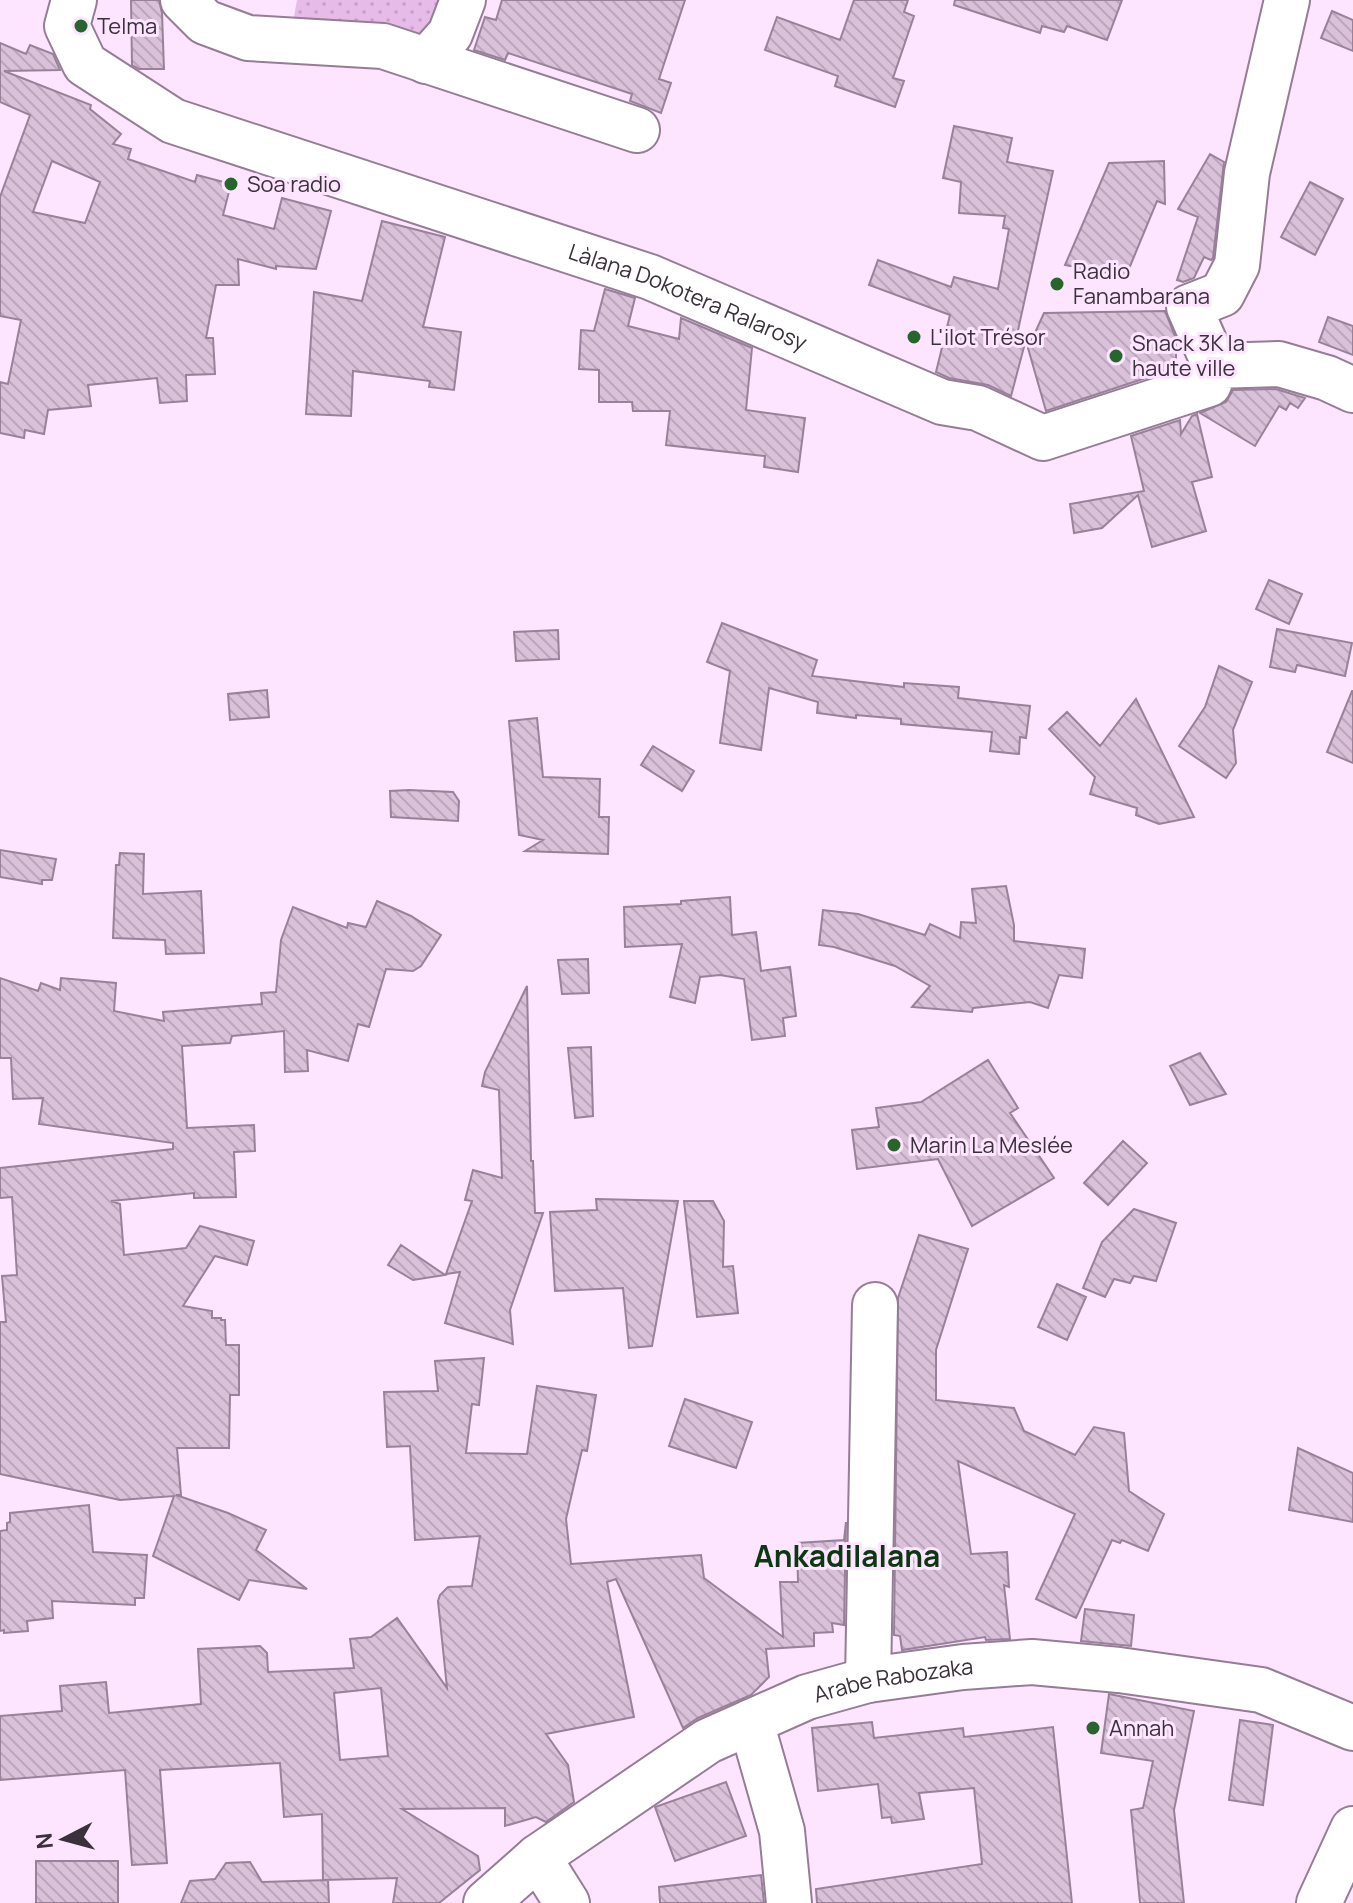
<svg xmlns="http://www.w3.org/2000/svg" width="1353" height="1903" font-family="Manrope,sans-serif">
<defs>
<pattern id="garden-dots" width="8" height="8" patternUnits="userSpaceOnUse" patternTransform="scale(2)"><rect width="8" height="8" fill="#e6bbe7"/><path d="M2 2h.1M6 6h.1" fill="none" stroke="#c6a1c7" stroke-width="1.8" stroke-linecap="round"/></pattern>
<pattern id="building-back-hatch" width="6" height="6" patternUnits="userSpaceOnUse" patternTransform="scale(2)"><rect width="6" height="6" fill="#d9c1da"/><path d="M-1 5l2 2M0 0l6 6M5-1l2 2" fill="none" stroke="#bba6bc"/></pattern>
</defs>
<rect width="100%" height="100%" fill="#fee5ff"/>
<path fill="url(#garden-dots)" d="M 297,0 L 447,0 L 426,30 L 409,36 L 292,28 Z"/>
<path fill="url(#building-back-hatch)" stroke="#988299" stroke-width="2" fill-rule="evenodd" d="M 131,0 L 159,0 L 162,13 L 164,69 L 139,69 L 132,65 Z
M 502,0 L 685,0 L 659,79 L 671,83 L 661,113 L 630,101 L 632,94 L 508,53 L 505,60 L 474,50 L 485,17 L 496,20 Z
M 854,0 L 908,0 L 904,12 L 914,16 L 893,78 L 904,81 L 895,107 L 835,86 L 838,76 L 765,50 L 777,17 L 840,40 Z
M 955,0 L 1122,0 L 1107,40 L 1067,26 L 1064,32 L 1042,26 L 1040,33 L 954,5 Z
M 1332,11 L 1353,20 L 1353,51 L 1321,38 Z
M 0,43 L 26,54 L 30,45 L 53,54 L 60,70 L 4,71 L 91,105 L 90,109 L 121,134 L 113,144 L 131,149 L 128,159 L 195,182 L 197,175 L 231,184 L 223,215 L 274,229 L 282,198 L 331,211 L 316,269 L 276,266 L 276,269 L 238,259 L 239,285 L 216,285 L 206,338 L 213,338 L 215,374 L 186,375 L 187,401 L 160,403 L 157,378 L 88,385 L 91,406 L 48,410 L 44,434 L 25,430 L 24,438 L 0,433 L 0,382 L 8,384 L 21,320 L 0,316 L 0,197 L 30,115 L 0,102 ZM 52,161 L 100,182 L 85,223 L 33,212 Z
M 954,126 L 1012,138 L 1007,162 L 1053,171 L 1015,344 L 1024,347 L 1011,396 L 988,385 L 949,378 L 936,372 L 950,315 L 869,285 L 878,260 L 951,287 L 954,277 L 998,289 L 1009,229 L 1003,228 L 1005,216 L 959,213 L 961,182 L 943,178 Z
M 1210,154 L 1224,162 L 1213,258 L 1211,260 L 1204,257 L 1194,278 L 1183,282 L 1177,280 L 1198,217 L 1178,209 Z
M 1164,161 L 1165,204 L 1157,201 L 1126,276 L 1065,265 L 1109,163 Z
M 1310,182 L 1343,199 L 1315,255 L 1281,237 Z
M 382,221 L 445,237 L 423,327 L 461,332 L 454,390 L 429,387 L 430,381 L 353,371 L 351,416 L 306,414 L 314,292 L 362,301 Z
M 605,289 L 635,298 L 628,326 L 679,339 L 681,318 L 752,348 L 746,410 L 805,418 L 798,472 L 764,467 L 765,456 L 666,445 L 670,411 L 633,411 L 632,402 L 599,402 L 599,370 L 579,369 L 581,330 L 594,331 Z
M 1165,311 L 1176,339 L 1176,368 L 1046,411 L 1028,348 L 1044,313 Z
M 1328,317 L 1353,326 L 1353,355 L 1319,342 Z
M 1276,389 L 1305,398 L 1298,408 L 1290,403 L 1286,410 L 1279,406 L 1255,446 L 1200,413 L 1226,402 L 1233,390 Z
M 1197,414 L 1212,477 L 1192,482 L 1206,531 L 1152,547 L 1138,495 L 1102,528 L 1074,533 L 1070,504 L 1144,491 L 1131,436 L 1180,420 L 1181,434 L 1192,416 Z
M 1269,580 L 1302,594 L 1289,624 L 1256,609 Z
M 722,623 L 817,660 L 812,676 L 904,687 L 904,683 L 959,687 L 958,698 L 1030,706 L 1026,738 L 1020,737 L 1019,754 L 990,751 L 992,732 L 901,724 L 901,719 L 856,715 L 856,718 L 817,713 L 818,702 L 769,688 L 761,750 L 720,743 L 730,671 L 707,662 Z
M 1277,629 L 1352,643 L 1345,676 L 1297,665 L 1295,672 L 1270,667 Z
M 558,630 L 559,659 L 516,661 L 514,632 Z
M 1219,666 L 1252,682 L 1233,730 L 1236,763 L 1226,778 L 1179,746 L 1205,707 Z
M 267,690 L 269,717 L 230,720 L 228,694 Z
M 1352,691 L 1353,691 L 1353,763 L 1327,752 Z
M 1136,699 L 1194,817 L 1159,824 L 1136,815 L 1137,808 L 1090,794 L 1095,777 L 1049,729 L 1067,712 L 1100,746 Z
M 537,718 L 543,777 L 600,779 L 599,817 L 609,817 L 608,854 L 525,851 L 543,840 L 519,835 L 509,721 Z
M 653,746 L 694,771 L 682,791 L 641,765 Z
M 409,790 L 453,792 L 459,801 L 458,821 L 391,817 L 390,791 Z
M 0,850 L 56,859 L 52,880 L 42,880 L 42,884 L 0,877 Z
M 120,853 L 144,854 L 143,894 L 201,891 L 204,953 L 166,954 L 165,940 L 113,938 L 116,865 L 119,865 Z
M 1006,886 L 1014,925 L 1014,941 L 1085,949 L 1082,978 L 1059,975 L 1048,1008 L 1030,1002 L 973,1008 L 972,1012 L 912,1007 L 930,986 L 895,966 L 834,947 L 819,945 L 823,910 L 858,914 L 925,935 L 930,924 L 960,938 L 961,922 L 976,923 L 972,889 Z
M 730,897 L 732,935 L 756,932 L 761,971 L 790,967 L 796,1016 L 783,1018 L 785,1036 L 752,1040 L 744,979 L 720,975 L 700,977 L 695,1003 L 670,997 L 682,944 L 625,947 L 624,907 L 681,904 L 681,901 Z
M 377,901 L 411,916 L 441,935 L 421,966 L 413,971 L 386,969 L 369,1027 L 358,1024 L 348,1061 L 307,1050 L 308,1071 L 285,1072 L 284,1031 L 232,1036 L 230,1043 L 182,1046 L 187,1128 L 254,1125 L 255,1151 L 234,1152 L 236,1197 L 194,1198 L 194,1193 L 111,1201 L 120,1204 L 124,1255 L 186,1248 L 200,1226 L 254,1241 L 247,1265 L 215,1256 L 183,1306 L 212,1311 L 212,1318 L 221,1318 L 221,1320 L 225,1320 L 226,1345 L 239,1345 L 239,1395 L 230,1395 L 229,1448 L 177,1448 L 181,1495 L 176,1495 L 228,1513 L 266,1530 L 256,1550 L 307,1589 L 249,1580 L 239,1600 L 153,1556 L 174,1496 L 120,1500 L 0,1474 L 0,1322 L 6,1322 L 2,1276 L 17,1275 L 12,1197 L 0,1198 L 0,1168 L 173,1149 L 173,1143 L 39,1124 L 43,1098 L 13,1099 L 11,1058 L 0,1058 L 0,978 L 38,991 L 41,983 L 60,990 L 61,978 L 116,983 L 114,1011 L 164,1021 L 163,1012 L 262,1004 L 261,993 L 276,992 L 281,940 L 293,907 L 347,928 L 348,923 L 366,927 Z
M 588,959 L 589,993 L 562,994 L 558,960 Z
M 527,986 L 531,1161 L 533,1161 L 535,1213 L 543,1213 L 510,1310 L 513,1344 L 445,1323 L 460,1272 L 446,1274 L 472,1201 L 465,1200 L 473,1170 L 502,1178 L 499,1090 L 482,1086 L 485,1072 Z
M 591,1047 L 593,1116 L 575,1118 L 568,1048 Z
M 1200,1053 L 1226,1094 L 1190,1105 L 1170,1066 Z
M 988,1060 L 1018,1108 L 1010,1113 L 1054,1178 L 972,1226 L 938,1159 L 857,1169 L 852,1130 L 879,1127 L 876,1108 L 921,1102 Z
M 1123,1141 L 1147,1163 L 1108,1205 L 1084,1183 Z
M 596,1199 L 678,1201 L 652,1346 L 629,1348 L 623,1288 L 555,1291 L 550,1212 L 597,1210 Z
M 684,1201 L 713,1201 L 724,1221 L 723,1267 L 733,1266 L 738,1313 L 697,1317 Z
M 1134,1209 L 1176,1223 L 1156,1281 L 1134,1276 L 1130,1283 L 1114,1279 L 1105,1297 L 1083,1288 L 1102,1242 Z
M 919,1235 L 968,1249 L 936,1350 L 936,1400 L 1014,1408 L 1024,1431 L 1075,1455 L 1094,1427 L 1124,1433 L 1129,1491 L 1164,1514 L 1148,1551 L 1122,1540 L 1120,1543 L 1112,1540 L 1076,1618 L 1036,1599 L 1075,1514 L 958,1461 L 971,1554 L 1007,1552 L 1009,1587 L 1004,1585 L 1010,1639 L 986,1640 L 985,1637 L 902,1650 L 900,1636 L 894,1635 L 898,1298 Z
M 401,1245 L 445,1275 L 413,1280 L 388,1265 Z
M 1057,1284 L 1086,1297 L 1067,1340 L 1038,1327 Z
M 484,1358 L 479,1405 L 472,1404 L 466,1453 L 527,1454 L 537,1386 L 596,1395 L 587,1451 L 582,1450 L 566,1519 L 571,1564 L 701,1555 L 704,1578 L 783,1637 L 780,1582 L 798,1582 L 797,1543 L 844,1540 L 846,1522 L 844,1625 L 832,1623 L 833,1632 L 814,1633 L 814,1646 L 766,1649 L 769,1677 L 751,1695 L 698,1718 L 683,1728 L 616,1579 L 607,1582 L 634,1717 L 546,1734 L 568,1765 L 574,1802 L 546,1822 L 536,1817 L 505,1826 L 505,1808 L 402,1809 L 478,1856 L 480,1870 L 439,1903 L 393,1903 L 397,1878 L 323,1880 L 322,1814 L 284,1817 L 280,1763 L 160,1770 L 167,1863 L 132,1865 L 125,1770 L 0,1780 L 0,1716 L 62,1711 L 60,1686 L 106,1682 L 109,1713 L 201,1704 L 198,1649 L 260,1646 L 267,1653 L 268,1672 L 354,1668 L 350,1639 L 371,1637 L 397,1618 L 447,1688 L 438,1601 L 440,1595 L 448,1587 L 472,1586 L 480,1536 L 415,1540 L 410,1446 L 387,1447 L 384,1392 L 438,1391 L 435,1361 ZM 381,1688 L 388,1756 L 340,1760 L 334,1693 Z
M 685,1399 L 752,1422 L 736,1468 L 669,1446 Z
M 1298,1448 L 1353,1473 L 1353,1522 L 1289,1510 Z
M 89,1505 L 93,1552 L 147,1555 L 144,1598 L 135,1598 L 135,1605 L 52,1601 L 53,1618 L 27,1621 L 28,1631 L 4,1633 L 4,1630 L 0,1631 L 0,1531 L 7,1530 L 7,1523 L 10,1522 L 10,1513 Z
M 1085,1609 L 1134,1615 L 1131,1646 L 1081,1641 Z
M 1109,1694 L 1194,1711 L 1174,1810 L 1184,1903 L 1140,1903 L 1131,1810 L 1143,1808 L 1153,1761 L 1101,1753 Z
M 1240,1720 L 1273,1725 L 1263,1805 L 1229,1800 Z
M 872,1722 L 874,1738 L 963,1728 L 964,1737 L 1053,1727 L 1072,1903 L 817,1903 L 816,1889 L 982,1864 L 974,1788 L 919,1793 L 924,1819 L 892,1823 L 891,1817 L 882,1818 L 878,1784 L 818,1791 L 812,1728 Z
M 726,1782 L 746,1836 L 675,1861 L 655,1807 Z
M 36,1861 L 118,1861 L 118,1903 L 36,1903 Z
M 250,1862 L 262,1882 L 328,1880 L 329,1903 L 181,1903 L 190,1881 L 215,1879 L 226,1863 Z
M 761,1875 L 764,1903 L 660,1903 L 659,1887 Z"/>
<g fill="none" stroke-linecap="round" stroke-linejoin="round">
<g stroke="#947d95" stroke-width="48">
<g id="minor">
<path id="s1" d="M 74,0 L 67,26 L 85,64 L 173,121 L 650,277 L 942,402 L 978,408 L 1043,438 L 1209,384 L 1215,366 L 1279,364 L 1327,378 L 1353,390"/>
<path d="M 183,0 L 205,22 L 248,38 L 383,46 L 637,130"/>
<path d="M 426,61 L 450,34 L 463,0"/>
<path d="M 1215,366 L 1189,307 L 1222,294 L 1237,265 L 1247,173 L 1287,0"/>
<path d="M 868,1680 L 875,1305"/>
<path d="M 751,1722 L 782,1831 L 789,1903"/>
<path d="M 538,1857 L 567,1903"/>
<path id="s2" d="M 486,1903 L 538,1857 L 708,1741 L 807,1697 L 868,1680 L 963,1667 L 1032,1662 L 1119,1670 L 1261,1690 L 1353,1728"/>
<path d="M 1319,1903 L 1353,1829"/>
</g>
</g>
<use href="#minor" stroke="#fff" stroke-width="44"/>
</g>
<g fill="#27652d" stroke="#fee5ff" stroke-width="3">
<circle cx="81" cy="26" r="8"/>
<circle cx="231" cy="184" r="8"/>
<circle cx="1057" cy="284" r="8"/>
<circle cx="914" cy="337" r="8"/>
<circle cx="1116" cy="356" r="8"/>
<circle cx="894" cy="1145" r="8"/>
<circle cx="1093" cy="1728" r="8"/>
</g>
<g text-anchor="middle" stroke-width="6" stroke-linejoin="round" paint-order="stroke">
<g font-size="22" fill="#3a313b" stroke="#fee5ff" text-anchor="start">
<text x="97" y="34">Telma</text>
<text x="247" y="192">Soa radio</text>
<text x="1073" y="279">Radio<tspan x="1073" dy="25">Fanambarana</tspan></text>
<text x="930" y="345">L'ilot Trésor</text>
<text x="1132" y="351">Snack 3K la<tspan x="1132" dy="25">haute ville</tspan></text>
<text x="910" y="1153">Marin La Meslée</text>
<text x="1109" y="1736">Annah</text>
</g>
<g font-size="22" fill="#3a313b" stroke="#fee5ff">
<text dy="8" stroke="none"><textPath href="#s1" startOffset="718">Làlana Dokotera Ralarosy</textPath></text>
<text dy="8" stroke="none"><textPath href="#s2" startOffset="472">Arabe Rabozaka</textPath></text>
</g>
<g font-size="30" font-weight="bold" fill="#0b3711" stroke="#fee5ff">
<text x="847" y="1567">Ankadilalana</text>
</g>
</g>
<g transform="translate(64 1839) rotate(264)" stroke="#fee5ff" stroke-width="6" paint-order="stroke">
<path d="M0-6L14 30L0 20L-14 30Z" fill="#3a313b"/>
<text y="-12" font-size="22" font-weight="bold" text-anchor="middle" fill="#3a313b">N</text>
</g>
</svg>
